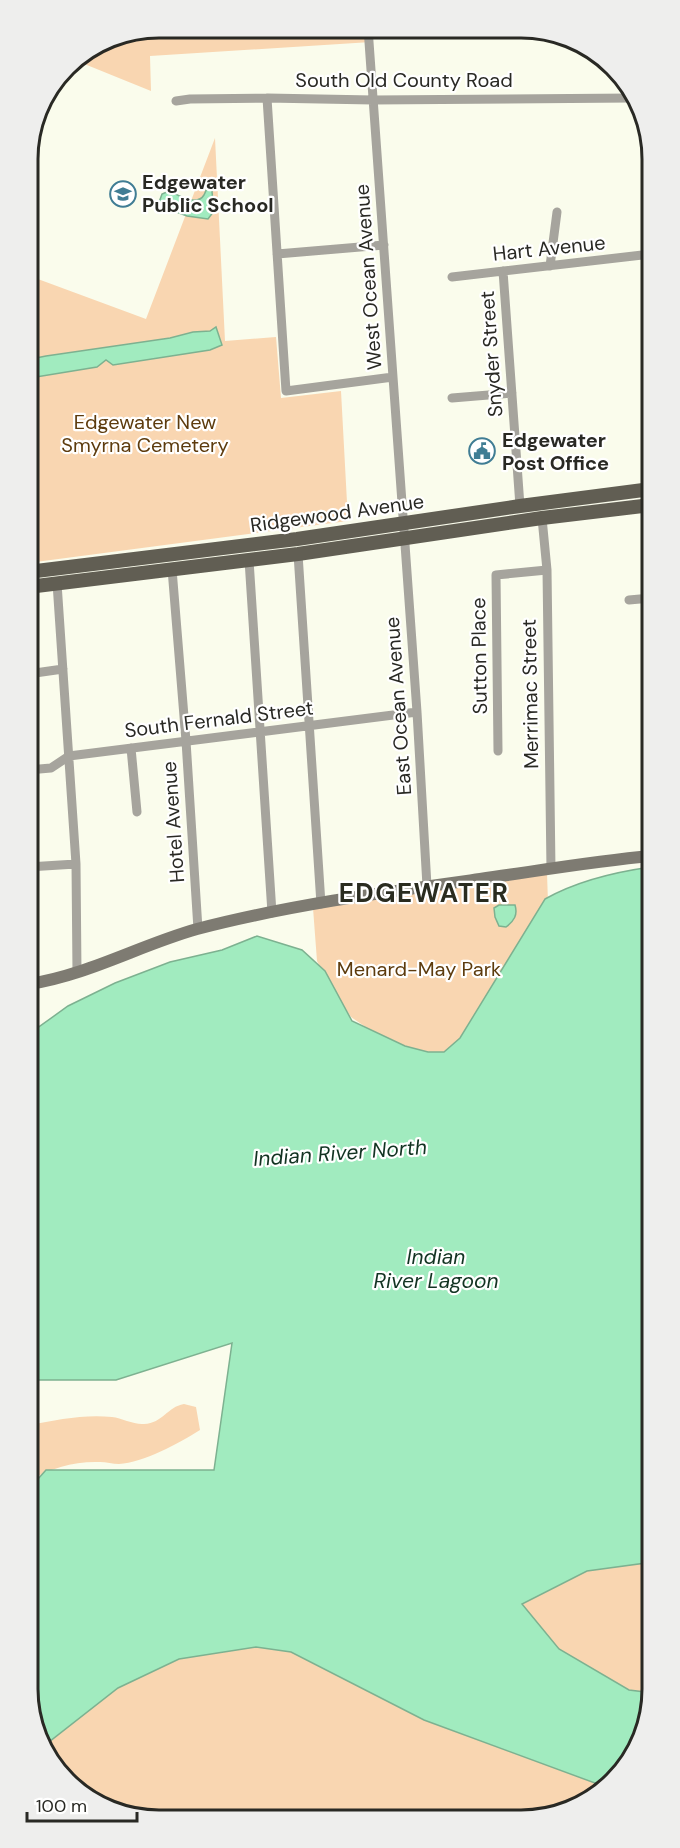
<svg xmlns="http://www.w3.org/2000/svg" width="680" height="1848" font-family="'DM Sans',sans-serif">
<rect width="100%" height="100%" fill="#fafcec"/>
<path fill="#f9d6b1" d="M 159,27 L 370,28 L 371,42 L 150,56 L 151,91 L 72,59 L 108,37 Z
M 215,138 L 225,341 L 276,337 L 281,398 L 341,391 L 348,521 L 28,563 L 27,275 L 146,319 Z
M 547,873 L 548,903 L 491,1054 L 408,1056 L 351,1017 L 325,977 L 317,961 L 313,908 Z
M 184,1404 L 196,1407 L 200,1430 C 179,1443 143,1463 119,1464 C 113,1464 106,1462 100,1462 C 75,1461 50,1468 29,1481 L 29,1425 C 57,1420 84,1414 112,1417 C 122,1418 134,1425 144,1424 C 163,1423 167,1407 184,1404 Z
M 653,1562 L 653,1693 L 629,1690 L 559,1649 L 522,1604 L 575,1577 L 579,1570 Z
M 231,1638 L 291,1652 L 424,1720 L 603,1786 L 547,1818 L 133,1819 L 66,1783 L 45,1745 L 118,1688 L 180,1658 Z"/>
<path fill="#a1ebbf" stroke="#7db190" stroke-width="1.5" d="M 211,182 L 214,211 L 208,219 L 187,216 L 158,205 L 162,194 L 169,191 C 178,195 197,207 204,195 C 207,189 207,186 211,182 Z
M 216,327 L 222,345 L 210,350 L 113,365 L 106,360 L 97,367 L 36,377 L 28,373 L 28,365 L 36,358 L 46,356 L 170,338 L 193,332 L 210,331 Z
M 651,867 L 653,1562 L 587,1571 L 522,1604 L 559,1649 L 629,1690 L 653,1693 L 653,1698 L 621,1776 L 603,1786 L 424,1720 L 291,1652 L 256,1647 L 179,1659 L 118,1688 L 45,1745 L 30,1715 L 29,1489 L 46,1470 L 214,1470 L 232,1343 L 116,1380 L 29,1380 L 29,1034 L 68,1006 L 115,983 L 170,962 L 222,950 L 257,936 L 302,950 L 325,971 L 352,1021 L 405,1046 L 428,1052 L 444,1052 L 460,1038 L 545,899 C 577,881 615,872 651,867 Z
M 499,905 L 515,905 C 518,915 514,921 506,927 L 499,926 L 495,917 L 494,908 Z"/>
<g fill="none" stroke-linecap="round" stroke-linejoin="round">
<path stroke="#a6a49d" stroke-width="9" d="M 368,28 L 417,712 L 427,886
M 267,98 L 286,391 L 393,377
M 176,101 L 190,99 L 267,98 L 373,100 L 632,98
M 277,254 L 384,245
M 550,266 L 557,212
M 503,271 L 520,506
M 452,277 L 651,254
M 452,398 L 512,393
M 542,518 L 547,570 L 551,869
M 298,554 L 321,904
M 249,560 L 272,913
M 172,569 L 186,741 L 198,929
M 57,583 L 76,864 L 77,973
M 629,600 L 651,598
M 28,674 L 63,669
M 131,748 L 137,812
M 498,751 L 496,575 L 547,570
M 28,770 L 51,768 L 69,756 L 417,712
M 28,867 L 76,864"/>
<path stroke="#7e7b72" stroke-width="12" d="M 29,984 C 88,975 140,945 197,929 C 289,905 386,892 480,879 C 537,871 594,861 651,856"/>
<path stroke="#615e53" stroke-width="14" d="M 28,572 L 297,539 L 520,506 L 651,489
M 28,587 L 298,554 L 542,518 L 651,505"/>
</g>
<defs>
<g id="school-ring" transform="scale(1.35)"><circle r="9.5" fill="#fff" stroke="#407d94" stroke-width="1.5"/><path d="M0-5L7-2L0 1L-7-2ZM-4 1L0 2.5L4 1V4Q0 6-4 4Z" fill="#407d94"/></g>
<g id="civic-ring" transform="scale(1.35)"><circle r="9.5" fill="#fff" stroke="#407d94" stroke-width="1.5"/><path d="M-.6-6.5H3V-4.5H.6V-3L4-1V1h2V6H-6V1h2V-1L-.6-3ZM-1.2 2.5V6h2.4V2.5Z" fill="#407d94"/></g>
</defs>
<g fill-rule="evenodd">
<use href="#school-ring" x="123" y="194"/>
<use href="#civic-ring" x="482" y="451"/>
</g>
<g text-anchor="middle" stroke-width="4.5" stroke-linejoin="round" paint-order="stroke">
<g font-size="20" fill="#292924" stroke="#fff">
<text x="404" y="87">South Old County Road</text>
<text transform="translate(549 248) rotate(-6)" y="7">Hart Avenue</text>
<text transform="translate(368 277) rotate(-94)" y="7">West Ocean Avenue</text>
<text transform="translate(491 354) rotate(-94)" y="7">Snyder Street</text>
<text transform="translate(337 513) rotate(-8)" y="7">Ridgewood Avenue</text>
<text transform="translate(479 656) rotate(-91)" y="7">Sutton Place</text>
<text transform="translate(530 694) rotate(-91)" y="7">Merrimac Street</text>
<text transform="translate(398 706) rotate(-94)" y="7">East Ocean Avenue</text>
<text transform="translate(219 719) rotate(-7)" y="7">South Fernald Street</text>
<text transform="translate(173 822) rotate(-94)" y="7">Hotel Avenue</text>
</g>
<g font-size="20" font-weight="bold" fill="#292924" stroke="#fff" text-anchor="start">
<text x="142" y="189">Edgewater<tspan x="142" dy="23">Public School</tspan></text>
<text x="502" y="447">Edgewater<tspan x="502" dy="23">Post Office</tspan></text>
</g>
<g font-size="20" fill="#5d3b0d" stroke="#fff">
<text x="145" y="429">Edgewater New<tspan x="145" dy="23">Smyrna Cemetery</tspan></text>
<text x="419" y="976">Menard-May Park</text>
</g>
<g font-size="21" font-style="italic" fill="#123322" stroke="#fff">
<text transform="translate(340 1153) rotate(-4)" y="7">Indian River North</text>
<text x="436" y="1264">Indian<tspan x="436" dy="24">River Lagoon</tspan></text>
</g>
<g font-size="26" font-weight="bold" letter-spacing="1.5" fill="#2a2c20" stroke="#fff">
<text x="424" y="902">EDGEWATER</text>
</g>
</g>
<path d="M0 0H680V1848H0ZM159 38H521A121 121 0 0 1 642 159V1689A121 121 0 0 1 521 1810H159A121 121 0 0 1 38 1689V159A121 121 0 0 1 159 38Z" fill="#eeeeed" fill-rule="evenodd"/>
<path fill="none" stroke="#292924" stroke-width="3" d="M159 38H521A121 121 0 0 1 642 159V1689A121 121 0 0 1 521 1810H159A121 121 0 0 1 38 1689V159A121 121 0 0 1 159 38Z"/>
<path d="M27 1812v9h110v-9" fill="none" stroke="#292924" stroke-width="3"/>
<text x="36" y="1812" font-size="18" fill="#292924" stroke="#ffffff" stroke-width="4.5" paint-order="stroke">100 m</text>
</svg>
